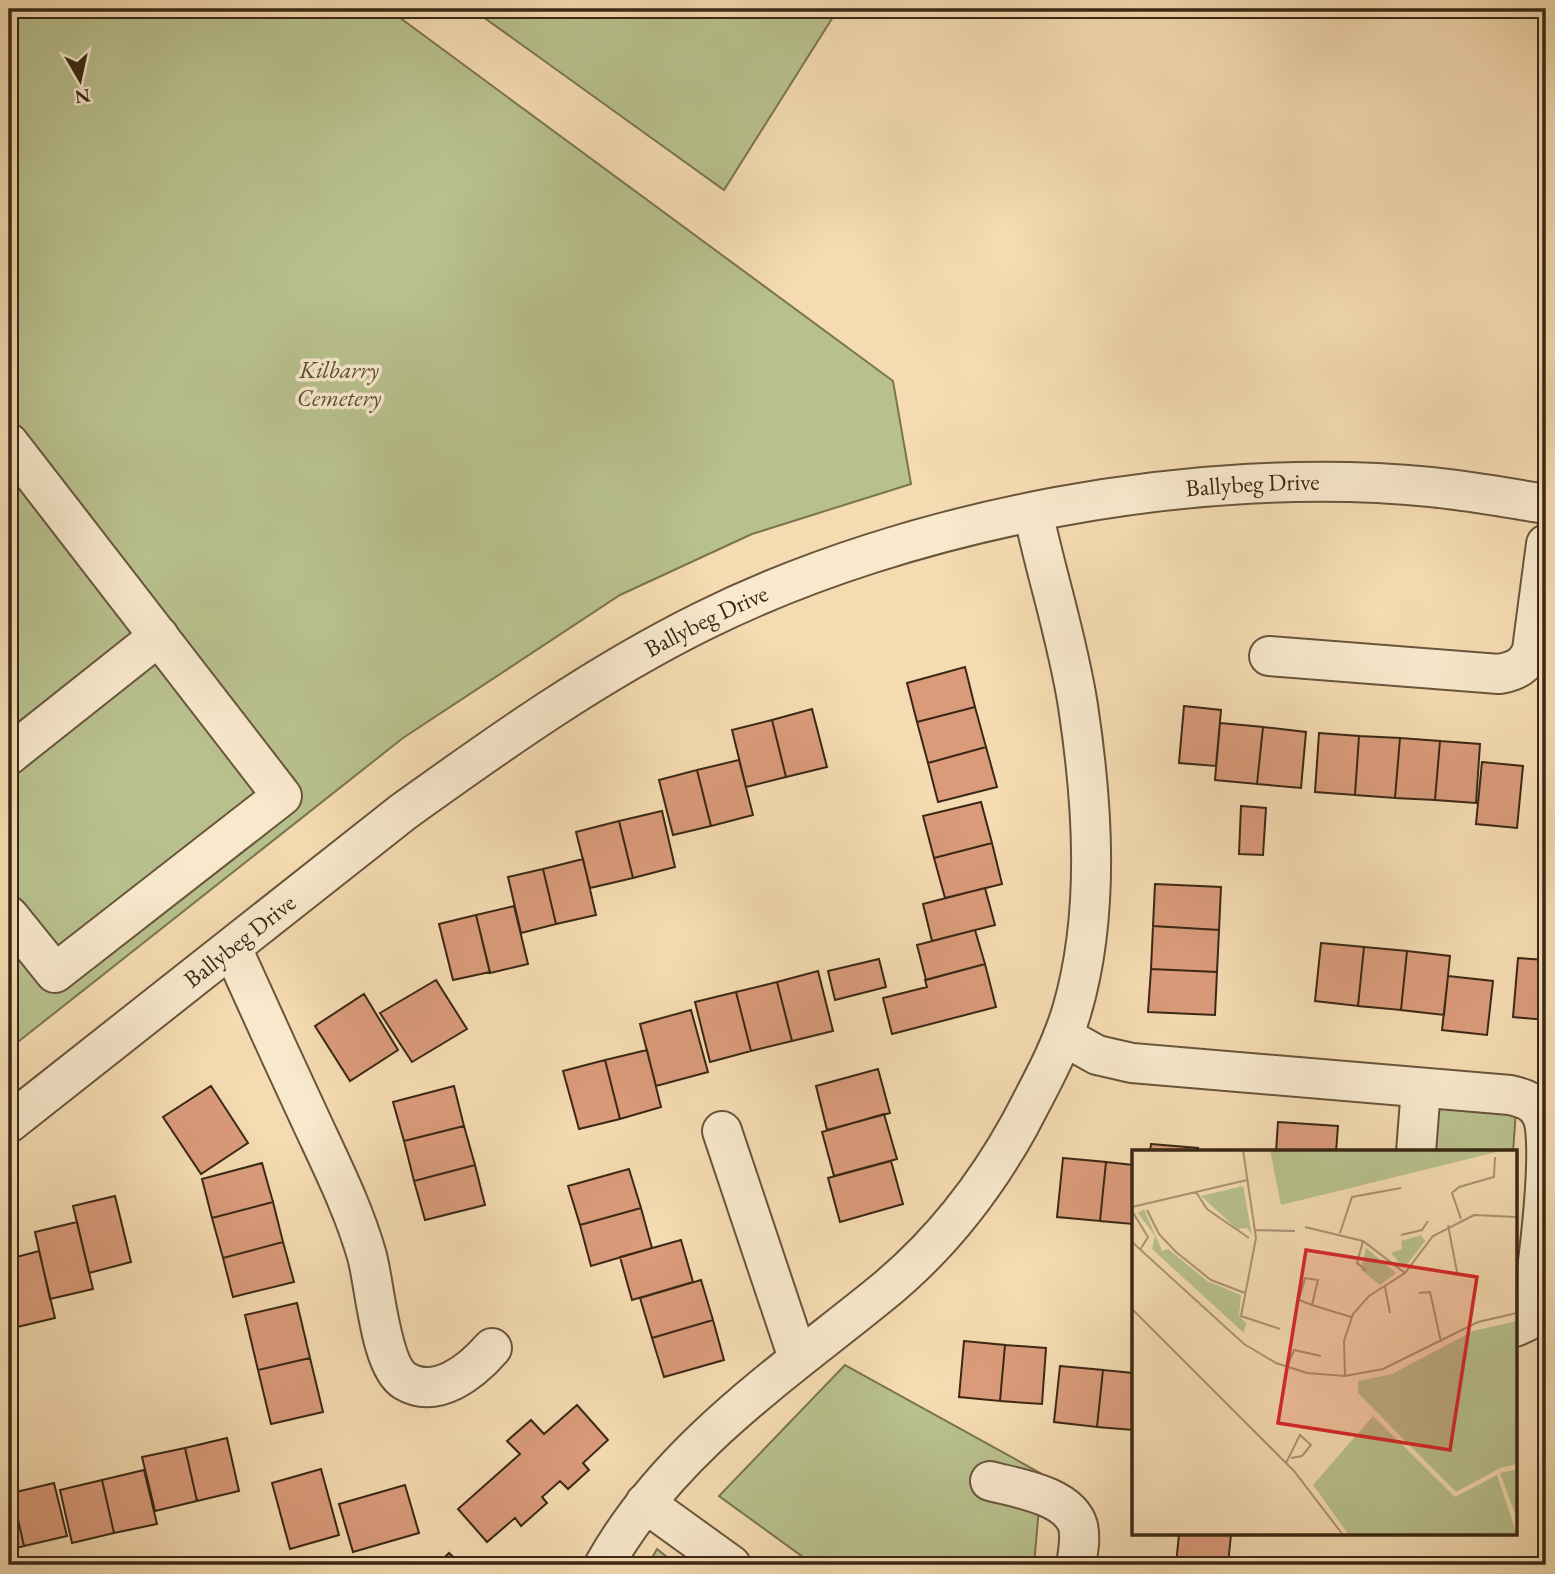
<svg xmlns="http://www.w3.org/2000/svg" width="1555" height="1574" font-family="'EB Garamond',serif">
<rect width="100%" height="100%" fill="#f5dbb1"/>
<filter id="stains"><feTurbulence type="fractalNoise" baseFrequency=".00286" numOctaves="4"/><feColorMatrix values="0 0 0 0 .2 0 0 0 0 .09 0 0 0 0 .02 0 0 0 .5 -.17"/></filter>
<radialGradient id="worn" r=".72"><stop offset=".6" stop-color="#630" stop-opacity="0"/><stop offset="1" stop-color="#630" stop-opacity=".3"/></radialGradient>
<path fill="#b8c18e" stroke="#797452" stroke-width="2" d="M 9,9 L 388,9 L 893,381 L 911,484 L 752,534 L 620,595 L 403,738 L 9,1049 Z
M 472,9 L 838,9 L 724,190 Z
M 1436,1105 L 1516,1111 L 1513,1152 L 1433,1152 Z
M 845,1365 L 1042,1474 L 1034,1565 L 814,1565 L 719,1496 Z
M 657,1549 L 677,1565 L 648,1565 Z"/>
<path fill="#da9b7b" stroke="#3a2815" stroke-width="2" d="M 965,667 L 975,707 L 917,722 L 907,683 Z
M 1184,706 L 1221,710 L 1216,766 L 1179,763 Z
M 975,707 L 986,747 L 928,763 L 917,722 Z
M 812,709 L 827,767 L 786,777 L 772,720 Z
M 772,720 L 786,777 L 746,787 L 732,730 Z
M 1220,723 L 1263,727 L 1257,784 L 1215,780 Z
M 1263,727 L 1306,732 L 1301,788 L 1257,784 Z
M 1319,733 L 1359,736 L 1355,795 L 1315,792 Z
M 1359,736 L 1400,738 L 1395,798 L 1355,795 Z
M 1400,738 L 1440,741 L 1435,800 L 1395,798 Z
M 1440,741 L 1480,744 L 1476,803 L 1435,800 Z
M 986,747 L 997,787 L 938,802 L 928,763 Z
M 739,760 L 753,815 L 711,826 L 697,770 Z
M 1482,762 L 1523,766 L 1517,828 L 1476,824 Z
M 697,770 L 711,826 L 673,835 L 659,780 Z
M 981,802 L 992,843 L 934,858 L 923,816 Z
M 1241,806 L 1266,808 L 1263,855 L 1239,854 Z
M 662,811 L 675,867 L 633,878 L 619,821 Z
M 619,821 L 633,878 L 590,888 L 576,832 Z
M 992,843 L 1002,884 L 945,898 L 934,858 Z
M 583,859 L 596,915 L 556,924 L 543,869 Z
M 543,869 L 556,924 L 521,933 L 508,877 Z
M 1155,884 L 1221,887 L 1219,930 L 1153,926 Z
M 985,888 L 995,925 L 932,941 L 923,904 Z
M 514,906 L 528,964 L 490,973 L 476,915 Z
M 476,915 L 490,972 L 453,980 L 439,924 Z
M 1153,926 L 1219,930 L 1217,972 L 1151,969 Z
M 975,930 L 985,964 L 926,980 L 917,945 Z
M 1321,943 L 1364,947 L 1358,1006 L 1315,1001 Z
M 1364,947 L 1407,951 L 1401,1010 L 1358,1006 Z
M 1407,951 L 1450,956 L 1444,1015 L 1401,1010 Z
M 1518,958 L 1546,960 L 1546,1020 L 1513,1017 Z
M 879,959 L 886,987 L 835,1000 L 828,971 Z
M 985,964 L 996,1007 L 892,1034 L 883,998 L 927,987 L 925,980 Z
M 1151,969 L 1217,972 L 1215,1015 L 1148,1012 Z
M 818,971 L 833,1031 L 792,1041 L 777,982 Z
M 1448,976 L 1493,981 L 1487,1035 L 1442,1030 Z
M 436,980 L 467,1029 L 412,1062 L 380,1013 Z
M 777,982 L 792,1041 L 751,1051 L 736,992 Z
M 736,992 L 751,1051 L 710,1062 L 695,1002 Z
M 364,994 L 398,1050 L 350,1081 L 315,1026 Z
M 691,1010 L 708,1072 L 656,1086 L 640,1024 Z
M 647,1050 L 661,1107 L 620,1119 L 605,1060 Z
M 605,1060 L 620,1119 L 579,1129 L 563,1071 Z
M 878,1069 L 890,1113 L 827,1130 L 816,1086 Z
M 211,1086 L 248,1143 L 201,1174 L 163,1117 Z
M 454,1086 L 464,1126 L 404,1141 L 393,1102 Z
M 884,1114 L 897,1159 L 834,1176 L 822,1132 Z
M 1278,1122 L 1338,1126 L 1336,1152 L 1276,1152 Z
M 464,1126 L 475,1165 L 414,1181 L 404,1141 Z
M 1151,1144 L 1198,1148 L 1197,1152 L 1150,1152 Z
M 1063,1158 L 1106,1162 L 1100,1221 L 1057,1217 Z
M 891,1161 L 903,1204 L 840,1222 L 828,1178 Z
M 1106,1162 L 1133,1165 L 1133,1224 L 1100,1221 Z
M 262,1163 L 273,1202 L 212,1218 L 202,1179 Z
M 475,1165 L 485,1205 L 425,1220 L 414,1181 Z
M 629,1169 L 641,1208 L 580,1225 L 568,1186 Z
M 115,1196 L 131,1262 L 89,1273 L 73,1206 Z
M 273,1202 L 283,1242 L 223,1258 L 212,1218 Z
M 641,1208 L 652,1248 L 591,1266 L 580,1225 Z
M 77,1222 L 93,1289 L 50,1299 L 35,1232 Z
M 681,1240 L 693,1282 L 632,1300 L 620,1257 Z
M 283,1242 L 294,1282 L 233,1297 L 223,1258 Z
M 39,1251 L 55,1318 L 13,1328 L 9,1310 L 9,1259 Z
M 701,1280 L 713,1320 L 652,1338 L 640,1298 Z
M 297,1303 L 310,1358 L 258,1370 L 245,1315 Z
M 713,1320 L 724,1360 L 664,1377 L 652,1338 Z
M 964,1341 L 1005,1345 L 1000,1401 L 959,1397 Z
M 1005,1345 L 1046,1348 L 1042,1404 L 1000,1401 Z
M 310,1358 L 323,1412 L 271,1424 L 258,1370 Z
M 1060,1366 L 1103,1370 L 1097,1427 L 1054,1422 Z
M 1103,1370 L 1133,1373 L 1133,1430 L 1097,1427 Z
M 577,1405 L 608,1440 L 583,1463 L 589,1470 L 568,1489 L 560,1481 L 542,1497 L 547,1503 L 521,1526 L 515,1518 L 487,1542 L 458,1509 L 520,1454 L 507,1441 L 531,1420 L 544,1434 Z
M 227,1438 L 239,1491 L 197,1501 L 185,1448 Z
M 185,1448 L 197,1501 L 155,1511 L 142,1457 Z
M 321,1469 L 339,1535 L 290,1549 L 272,1483 Z
M 144,1470 L 157,1524 L 114,1533 L 102,1480 Z
M 102,1480 L 114,1533 L 72,1543 L 60,1490 Z
M 54,1483 L 67,1536 L 24,1546 L 12,1493 Z
M 405,1485 L 419,1533 L 353,1552 L 339,1504 Z
M 12,1493 L 24,1546 L 9,1550 L 9,1494 Z
M 1179,1534 L 1231,1534 L 1228,1565 L 1176,1565 Z
M 449,1553 L 462,1565 L 437,1565 Z"/>
<g fill="none" stroke-linecap="round" stroke-linejoin="round">
<g stroke="#69553c" stroke-width="42">
<g id="minor">
<path d="M 9,443 L 282,796 L 55,973 L 9,916"/>
<path d="M 1269,656 L 1499,674 C 1516,671 1526,666 1532,650 L 1546,544"/>
<path d="M 9,755 L 159,636"/>
<path d="M 232,948 C 258,1006 285,1065 312,1123 C 332,1166 354,1210 367,1256 C 375,1285 380,1366 405,1381 C 437,1400 472,1371 492,1348"/>
<path d="M 1063,1036 L 1097,1055 L 1132,1063 L 1510,1095 C 1523,1098 1534,1101 1541,1114 C 1555,1140 1537,1272 1532,1306 L 1526,1322 L 1515,1327"/>
<path id="s1" d="M 9,1123 L 403,812 C 499,743 596,674 703,621 C 910,518 1200,464 1431,487 C 1470,491 1508,498 1546,504"/>
<path d="M 722,1131 L 798,1358"/>
<path d="M 1416,1152 L 1421,1088"/>
<path d="M 990,1481 C 1016,1488 1069,1495 1078,1526 C 1081,1539 1078,1552 1076,1565"/>
<path d="M 645,1503 L 731,1565"/>
<path d="M 604,1565 C 668,1451 778,1377 878,1296 C 938,1248 983,1191 1020,1124 C 1039,1087 1060,1051 1072,1010 C 1100,914 1093,805 1078,706 C 1068,641 1047,577 1033,512"/>
</g>
</g>
<use href="#minor" stroke="#f8e8cc" stroke-width="38"/>
</g>
<g text-anchor="middle" stroke-width="7" stroke-linejoin="round" paint-order="stroke">
<g font-size="24" font-style="italic" fill="#5a4e33" stroke="#f8e8cc">
<text x="339" y="378">Kilbarry<tspan x="339" dy="28">Cemetery</tspan></text>
</g>
<g font-size="24" fill="#3a2815" stroke="#f8e8cc">
<text dy="8" stroke="none"><textPath href="#s1" startOffset="1428">Ballybeg Drive</textPath></text>
<text dy="8" stroke="none"><textPath href="#s1" startOffset="861">Ballybeg Drive</textPath></text>
<text dy="8" stroke="none"><textPath href="#s1" startOffset="294">Ballybeg Drive</textPath></text>
</g>
</g>
<g transform="translate(1132 1150)">
<rect width="385" height="385" fill="#f5dbb1"/>
<path d="M 138,0 L 373,0 L 149,55 ZM 111,36 L 120,85 L 115,78 L 105,79 L 69,46 ZM 12,59 L 30,101 L 36,99 L 75,131 L 109,145 L 107,166 L 114,173 L 112,183 L 20,99 L 23,86 L 6,63 ZM 289,85 L 293,91 L 272,118 L 259,103 L 270,99 L 269,91 ZM 234,98 L 264,123 L 248,135 L 229,120 ZM 385,171 L 385,314 L 368,318 L 324,342 L 226,243 L 226,231 L 260,224 L 341,181 ZM 241,266 L 323,347 L 365,325 L 385,385 L 217,385 L 181,335 ZM 385,319 L 385,369 L 368,323 Z" fill="#b8c18e"/>
<path fill="none" stroke="#aa9373" stroke-width="2" d="M 111,0 L 124,88 L 109,166 L 148,179M 64,42 L 75,59 L 117,88M 0,57 L 115,30M 15,60 L 27,84 L 44,102 L 79,130 L 113,143M 0,61 L 16,87 L 8,100M 329,69 L 320,43 L 327,37 L 362,27 L 363,7M 316,75 L 325,122M 173,77 L 231,91 L 273,123M 123,80 L 163,81M 208,83 L 220,47 L 269,38M 269,85 L 290,80 L 296,71M 231,91 L 225,113 L 234,120M 0,92 L 112,194 L 144,213 L 175,223 L 213,226 L 251,219 L 346,172 L 385,163M 253,137 L 258,163M 287,143 L 298,142 L 309,192M 180,155 L 167,150 L 173,128 L 186,130 L 180,155 L 219,167M 0,159 L 162,321 L 211,385M 384,163 L 385,106M 155,217 L 162,200 L 189,206M 213,226 L 212,191 L 221,164 L 237,146 L 273,123 L 301,86 L 342,65 L 385,67M 154,313 L 168,285 L 179,295 L 170,306 L 159,308"/>
<path fill="#d62828" fill-opacity="0.15" stroke="#d62828" stroke-width="3.5" d="M 174,100 L 345,127 L 318,300 L 146,273 Z"/>
<rect width="385" height="385" fill="none" stroke="#3a2815" stroke-width="3.5"/>
</g>
<rect width="1555" height="1574" fill="none" stroke="#f5dbb1" stroke-width="35"/>
<rect x="10" y="10" width="1534" height="1553" fill="none" stroke="#3a2815" stroke-width="3.5"/>
<rect x="18" y="18" width="1520" height="1539" fill="none" stroke="#3a2815" stroke-width="2"/>
<g transform="translate(80 80) rotate(171)" stroke="#f8e8cc" stroke-width="5" paint-order="stroke">
<path d="M0-5L12 26L0 18L-12 26Z" fill="#3a2815"/>
<text y="-10" font-size="19" font-weight="bold" text-anchor="middle" fill="#3a2815">N</text>
</g>
<rect width="100%" height="100%" filter="url(#stains)"/>
<rect width="100%" height="100%" fill="url(#worn)"/>
</svg>
